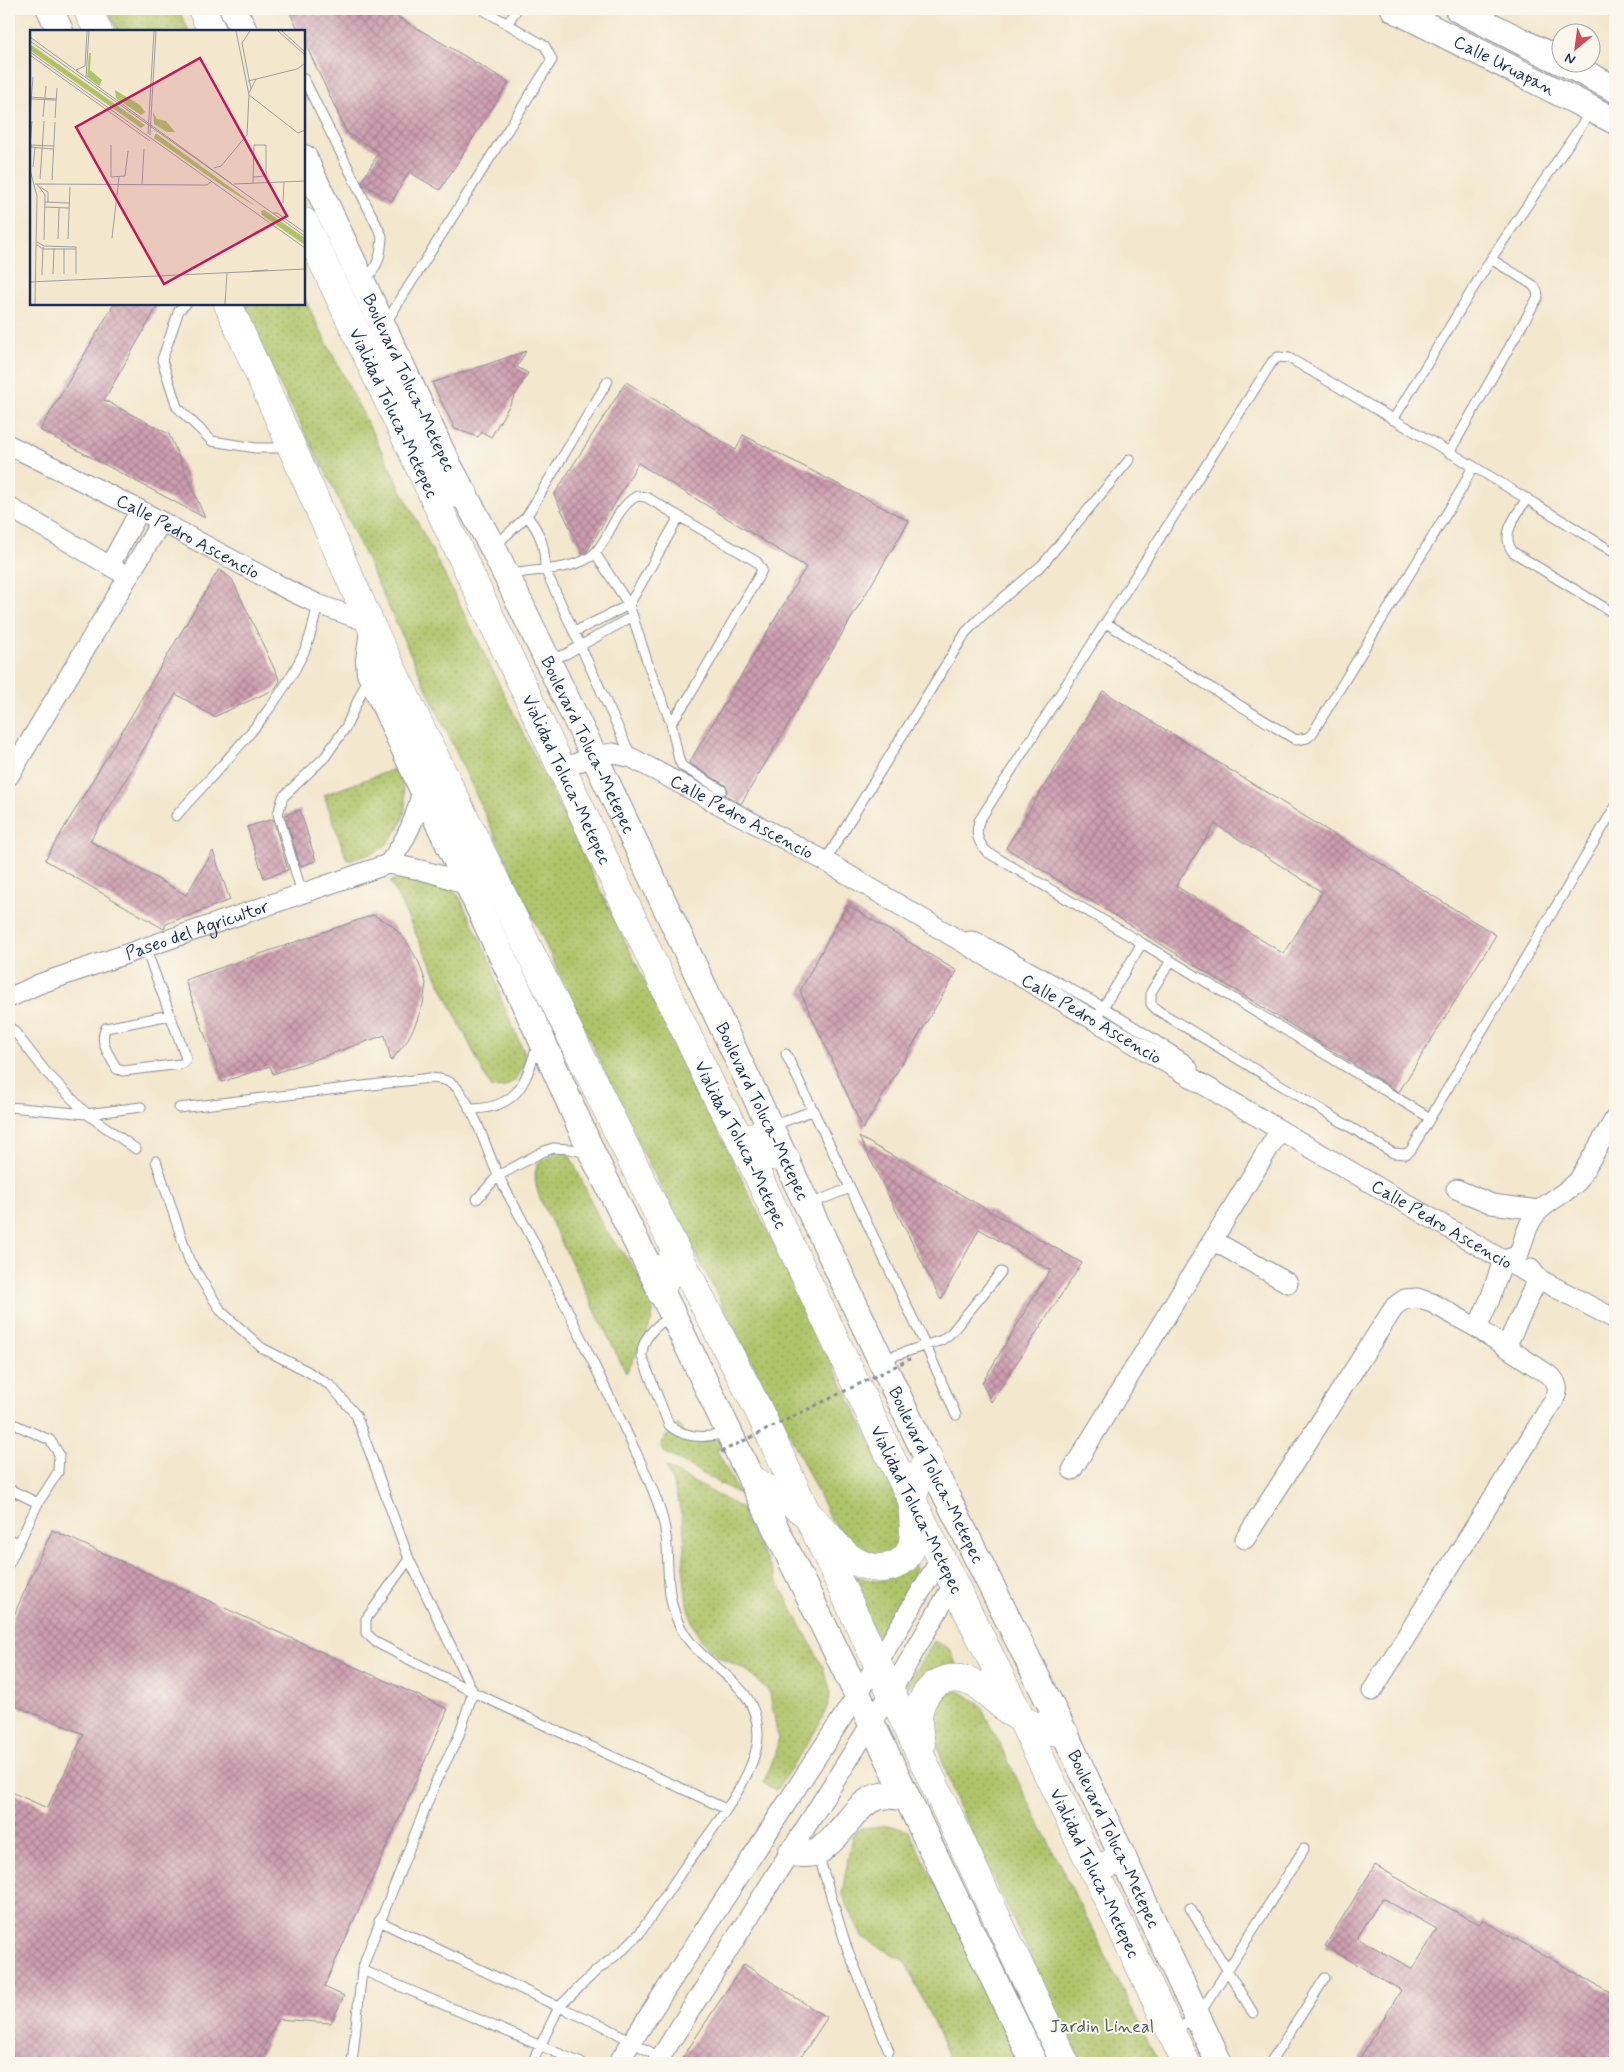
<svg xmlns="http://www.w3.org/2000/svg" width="1624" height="2072" font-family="Mynerve,sans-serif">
<defs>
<pattern id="park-dots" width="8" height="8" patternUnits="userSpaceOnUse" patternTransform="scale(1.25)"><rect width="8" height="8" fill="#afc469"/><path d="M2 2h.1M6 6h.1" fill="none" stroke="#8ea05a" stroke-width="1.8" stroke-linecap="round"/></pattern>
<pattern id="building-cross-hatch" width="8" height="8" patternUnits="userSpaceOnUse" patternTransform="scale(1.25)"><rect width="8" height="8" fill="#cd9eaf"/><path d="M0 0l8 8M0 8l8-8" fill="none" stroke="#a68192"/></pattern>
</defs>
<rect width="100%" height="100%" fill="#fbf7ec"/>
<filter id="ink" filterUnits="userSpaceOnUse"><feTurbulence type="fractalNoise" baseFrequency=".02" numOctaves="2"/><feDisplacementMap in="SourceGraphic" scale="10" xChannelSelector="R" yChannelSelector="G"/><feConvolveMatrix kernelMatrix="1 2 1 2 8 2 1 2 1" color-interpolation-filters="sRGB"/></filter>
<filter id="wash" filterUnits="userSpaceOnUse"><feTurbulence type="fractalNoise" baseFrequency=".0096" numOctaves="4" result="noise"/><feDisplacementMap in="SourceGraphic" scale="20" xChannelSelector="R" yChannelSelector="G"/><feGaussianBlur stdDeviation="1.12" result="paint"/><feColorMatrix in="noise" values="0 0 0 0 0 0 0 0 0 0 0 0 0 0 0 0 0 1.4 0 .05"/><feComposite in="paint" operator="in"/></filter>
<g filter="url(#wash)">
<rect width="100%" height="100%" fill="#f3e7cd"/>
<path fill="url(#park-dots)" stroke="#657a64" d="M 107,9 L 178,9 L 189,31 L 118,31 Z
M 304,298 L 480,645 L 897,1496 L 906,1526 L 904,1540 L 894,1550 L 880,1558 L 863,1556 L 831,1520 L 788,1431 L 636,1139 L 330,481 L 238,304 L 304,304 Z
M 397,768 C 406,793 411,812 394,835 C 391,839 386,846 381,849 C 371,855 358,857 347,860 L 324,795 Z
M 414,875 L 450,888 L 459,896 L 491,962 L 501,999 L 524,1052 L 525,1062 L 515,1080 L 505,1087 L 491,1088 L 390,881 Z
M 563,1152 L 570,1156 C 581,1178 590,1200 601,1222 C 613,1245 654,1285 653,1310 C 653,1328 634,1357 626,1373 L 540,1199 C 536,1187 532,1173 539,1162 Z
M 678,1424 L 685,1434 L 724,1441 L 725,1445 L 717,1450 L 739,1494 L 664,1452 L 661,1445 L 662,1441 Z
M 666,1467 L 743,1509 L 745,1520 L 823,1667 C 825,1675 830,1685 830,1693 C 831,1715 789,1770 776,1790 L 763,1783 L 776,1754 L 778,1739 L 770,1693 L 748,1671 L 719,1657 L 703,1643 L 694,1627 L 687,1605 L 683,1566 L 685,1545 L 683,1521 L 674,1486 Z
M 914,1560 L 916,1574 L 880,1633 L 876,1635 L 845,1572 C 884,1586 882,1584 914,1560 Z
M 934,1641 L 950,1649 L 959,1671 C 932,1669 922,1677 901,1692 Z
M 959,1691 L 979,1703 L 1159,2063 L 1082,2063 L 956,1801 L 931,1727 L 927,1709 L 937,1694 Z
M 889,1825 L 909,1831 L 1023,2063 L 952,2063 L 905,1961 L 862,1937 L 842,1893 L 852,1836 L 862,1828 Z"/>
<g id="blocks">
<path fill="url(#building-cross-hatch)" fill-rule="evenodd" d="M 288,9 L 384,9 L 509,82 L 440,190 L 409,172 L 392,201 L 363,184 L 362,181 L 379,152 L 347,133 L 304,41 L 304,31 L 299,31 Z
M 114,304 L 159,304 L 104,400 L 169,434 L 205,518 L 40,430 Z
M 526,351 L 517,367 L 528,373 L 491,437 L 482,432 L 478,437 L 455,429 L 432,383 Z
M 626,382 L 736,450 L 743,435 L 909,521 L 741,804 L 725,795 L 728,790 L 725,785 L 689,763 L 806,567 L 638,463 L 588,550 L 583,554 L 554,495 Z
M 219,569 L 232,579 L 280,681 L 275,689 L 214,717 L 176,694 L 90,841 L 186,895 L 213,851 L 230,900 L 166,924 L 164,929 L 45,860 Z
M 1103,691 L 1496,935 L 1399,1092 L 1006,848 ZM 1215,824 L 1322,892 L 1284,954 L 1176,886 Z
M 300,810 L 316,861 L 300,866 L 285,815 Z
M 273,819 L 288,870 L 264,878 L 247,827 Z
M 847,905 L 957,971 L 863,1129 L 800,991 Z
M 373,915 L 392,925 L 407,942 L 419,963 L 426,983 L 423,1004 L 416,1023 L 407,1041 L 391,1061 L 385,1035 L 273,1074 L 270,1066 L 222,1082 L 185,980 Z
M 859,1137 L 1082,1263 L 991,1402 L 982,1383 L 1050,1270 L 979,1229 L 941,1300 Z
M 52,1530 L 448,1709 L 324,1987 L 344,1996 L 331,2023 L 278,2019 L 256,2063 L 9,2063 L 9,1791 L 47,1808 L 84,1734 L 16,1706 L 9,1697 L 9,1626 Z
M 1375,1865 L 1449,1908 L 1479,1924 L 1482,1920 L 1615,1995 L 1615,2063 L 1357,2063 L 1401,1990 L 1325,1946 ZM 1382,1898 L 1437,1929 L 1413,1969 L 1357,1938 Z
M 744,1964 L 827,2018 L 797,2063 L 679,2063 Z"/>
</g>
</g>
<g filter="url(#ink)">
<use href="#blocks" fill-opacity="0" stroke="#878b96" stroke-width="1"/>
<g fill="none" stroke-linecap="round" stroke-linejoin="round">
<g stroke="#878b96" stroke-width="11">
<path id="service" d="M 507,24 L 517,9
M 304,79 L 382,236 C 381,258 378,264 366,281
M 186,304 L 179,310 L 162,360 L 177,407 L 212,441 L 256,448 L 289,448
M 385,324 L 552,60 L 545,46 L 482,9
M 1393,420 L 1491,259 L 1591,111
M 1449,453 L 1538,297 L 1537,291 L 1533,285 L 1491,259
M 1527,498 C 1517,515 1499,534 1513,552 L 1615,614
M 527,516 C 541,533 545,547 545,569 L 632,758
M 495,546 L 527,516 L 608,381
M 508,575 C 532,569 576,571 594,554 C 611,537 614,509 637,496 L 646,497 L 757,562 L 762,570 L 760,574 L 689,697 L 671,723 L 649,667 L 629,605 L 595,553
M 1106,623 L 1296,740 L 1307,738 L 1312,734 L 1461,490 L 1473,466
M 574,632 L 629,605 L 679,517
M 549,657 L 557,657 L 566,654 L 633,616
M 671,723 L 679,760 L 682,766 L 722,790
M 176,816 C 221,765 274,715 304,652 C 311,638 314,620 318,604
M 825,861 L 966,632 L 981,617 L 1043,564 L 1130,459
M 302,893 L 278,814 L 283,797 L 325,757 L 346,727 L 367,680
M 963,943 L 966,937 L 971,936 L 977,937 L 1103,1007 L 1187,1060 L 1193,1067 L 1193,1074 L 1190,1077
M 1142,943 L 987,852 C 978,842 975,835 979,821 L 1272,362 L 1278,357 L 1289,358 L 1473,466 L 1615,553
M 145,947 L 186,1058 L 185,1062 L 181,1064 L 123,1071 L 117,1069 C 110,1056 98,1042 106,1028 L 170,1015
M 1171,961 L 1151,992 L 1151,1004 L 1157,1010 L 1393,1153 L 1406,1154 L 1411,1150 L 1615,807
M 1095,1021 L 1142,943 L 1430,1118
M 9,1027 L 15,1032 L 46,1072 L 87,1114 L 136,1149
M 786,1054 L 926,1346 L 956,1415
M 9,1107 L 87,1114 L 141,1107
M 179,1108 L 430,1078 C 443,1079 452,1080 460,1092 C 478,1117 486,1150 499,1177 C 511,1201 525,1224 537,1248 C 548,1270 559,1292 570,1315 C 588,1352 606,1389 624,1427 C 637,1455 652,1483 661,1513 C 674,1553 660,1591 682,1630 C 705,1671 757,1679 758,1735 C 758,1775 707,1836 684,1868 C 669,1890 654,1913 639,1934 L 623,1950 L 596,1971 L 559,2007 L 532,2063
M 469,1109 C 518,1109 525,1084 538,1043
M 772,1126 L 814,1110
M 156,1161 L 189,1260 L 221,1311 L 262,1348 L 307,1371 L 331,1386 L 356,1415 L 409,1559 L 473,1692 L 458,1738 L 436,1781 L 370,1947 L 362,1970 L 352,2063
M 477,1199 L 498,1176 L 540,1153 L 553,1148 L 570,1149 L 588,1153
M 810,1204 L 850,1188
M 671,1316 C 656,1325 641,1338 642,1357 L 669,1425 C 685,1439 707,1438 726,1433
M 884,1359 L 942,1340 L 952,1332 L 1001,1272
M 9,1422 L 50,1440 L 59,1454 L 58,1472 L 38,1503 L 9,1564
M 9,1489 L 38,1503
M 9,1539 L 19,1543
M 409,1559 L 366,1619 L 366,1633 L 377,1643 L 473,1692 L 726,1809
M 818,1854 L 847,1948 L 889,2051
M 1190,1908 L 1253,2013
M 379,1921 L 559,2007 L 604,2026 L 661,2058
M 362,1970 L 581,2063
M 1173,2030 L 1197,2018 L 1304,1849
M 1270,2063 L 1325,1978"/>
</g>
<g stroke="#878b96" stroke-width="21">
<g id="minor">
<path id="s1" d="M 9,445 L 140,510 L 290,591 L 318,604 L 370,623"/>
<path d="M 9,507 L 127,576"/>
<path d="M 110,565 L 140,510"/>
<path id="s2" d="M 562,769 L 594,756 L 613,753 L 632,758 L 825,861 L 1280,1130 L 1503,1260 L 1615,1319"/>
<path d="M 9,776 L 161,522"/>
<path d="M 388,864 C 406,841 417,818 422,788"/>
<path id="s3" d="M 9,998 L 39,984 L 388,864 C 416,868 442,874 468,886"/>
<path d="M 1456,1189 L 1492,1204 L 1539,1210"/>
<path d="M 1214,1241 L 1288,1283"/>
<path d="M 1519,1254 C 1523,1242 1526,1228 1533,1218 C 1542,1203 1565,1195 1578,1181 L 1615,1118"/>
<path d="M 1477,1328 L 1490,1299 L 1503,1260 L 1513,1257"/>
<path d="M 1506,1347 L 1538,1278 L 1531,1269"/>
<path d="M 1072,1470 L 1280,1130"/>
<path d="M 1245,1539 L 1395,1306 L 1405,1299 L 1417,1298 L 1432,1303 L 1477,1328 L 1552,1377 C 1560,1387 1558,1392 1553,1402 L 1372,1691"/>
<path d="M 618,2063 L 877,1664 L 941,1558"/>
<path d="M 657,2063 L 891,1692 L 954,1583"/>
</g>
</g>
<g stroke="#878b96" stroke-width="28">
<g id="secondary">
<path d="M 50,9 L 60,31"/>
<path d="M 233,9 L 244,31"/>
<path id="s4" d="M 1394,9 L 1615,121"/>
<path d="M 1458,9 L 1562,62"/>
<path d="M 1563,62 L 1615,89"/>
<path id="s5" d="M 304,158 L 445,459 L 493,548 L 594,756 L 924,1451 L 1065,1734 L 1219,2063"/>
<path d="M 373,630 L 369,660 L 370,673 L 422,788 L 540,1036 L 593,1155 L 673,1315 L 744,1464 L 871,1722 L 1034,2063"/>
<path d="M 791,1853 C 799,1854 810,1855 818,1852 C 821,1850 824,1846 827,1844 C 856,1820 862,1784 907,1799"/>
</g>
</g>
<g stroke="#878b96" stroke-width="29">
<g id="trunk">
<path d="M 87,9 L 98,31"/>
<path d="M 202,9 L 212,31"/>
<path id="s6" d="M 304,222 L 716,1096 L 743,1144 L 887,1450 L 1022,1720 L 1186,2063"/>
<path d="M 228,304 L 373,630 L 675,1249 L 758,1409 L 1065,2063"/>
<path d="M 430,487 L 445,459"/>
<path d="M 432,492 L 464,494"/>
<path d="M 743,1144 L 769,1128"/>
<path d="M 746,1150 L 786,1159"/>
<path d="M 661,1292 L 675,1249"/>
<path d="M 752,1479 C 770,1491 789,1501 806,1514 C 834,1534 841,1566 880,1568 C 890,1568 900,1564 907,1556 C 919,1540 911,1518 913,1500 C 914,1486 923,1470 928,1457"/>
<path d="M 921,1745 C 920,1735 916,1721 919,1711 C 925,1684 950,1670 975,1684 C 991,1694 1004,1710 1021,1719 C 1034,1727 1051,1730 1065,1734"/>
<path d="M 1094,1872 L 1122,1857"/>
</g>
</g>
<use href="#service" stroke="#fff" stroke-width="9"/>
<use href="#minor" stroke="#fff" stroke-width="19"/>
<use href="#secondary" stroke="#fff" stroke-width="26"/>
<use href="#trunk" stroke="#fff" stroke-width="28"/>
<path stroke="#878b96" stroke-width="3" stroke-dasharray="4 4" stroke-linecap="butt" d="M 721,1452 L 910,1359"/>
</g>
</g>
<g text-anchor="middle" stroke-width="4" stroke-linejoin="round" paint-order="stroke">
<g font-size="18" fill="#1b2f5e" stroke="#fbf7ec">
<text dy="6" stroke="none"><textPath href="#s4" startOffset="124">Calle Uruapan</textPath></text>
<text dy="6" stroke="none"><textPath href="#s5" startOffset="248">Boulevard Toluca-Metepec</textPath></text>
<text dy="6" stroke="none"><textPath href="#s6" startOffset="211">Vialidad Toluca-Metepec</textPath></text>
<text dy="6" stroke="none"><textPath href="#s1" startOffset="201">Calle Pedro Ascencio</textPath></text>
<text dy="6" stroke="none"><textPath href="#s5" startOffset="652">Boulevard Toluca-Metepec</textPath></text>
<text dy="6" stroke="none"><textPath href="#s6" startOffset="616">Vialidad Toluca-Metepec</textPath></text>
<text dy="6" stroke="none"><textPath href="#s2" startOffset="198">Calle Pedro Ascencio</textPath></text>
<text dy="6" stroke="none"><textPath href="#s3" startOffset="200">Paseo del Agricultor</textPath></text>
<text dy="6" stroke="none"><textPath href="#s2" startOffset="602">Calle Pedro Ascencio</textPath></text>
<text dy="6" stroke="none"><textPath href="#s5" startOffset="1058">Boulevard Toluca-Metepec</textPath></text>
<text dy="6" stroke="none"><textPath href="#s6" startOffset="1021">Vialidad Toluca-Metepec</textPath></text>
<text dy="6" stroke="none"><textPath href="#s2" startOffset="1008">Calle Pedro Ascencio</textPath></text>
<text dy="6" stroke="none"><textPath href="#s5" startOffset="1461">Boulevard Toluca-Metepec</textPath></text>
<text dy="6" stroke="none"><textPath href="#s6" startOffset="1426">Vialidad Toluca-Metepec</textPath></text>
<text dy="6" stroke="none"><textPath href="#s5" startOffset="1866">Boulevard Toluca-Metepec</textPath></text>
<text dy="6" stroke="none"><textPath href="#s6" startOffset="1831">Vialidad Toluca-Metepec</textPath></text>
</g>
<g font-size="18" fill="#475c61" stroke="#fbf7ec">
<text x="1102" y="2032">Jardin Lineal</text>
</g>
</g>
<g transform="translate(30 30)">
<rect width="275" height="275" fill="#f3e7cd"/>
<path d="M 0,14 L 115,95 L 114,96 L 111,98 L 1,21 ZM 59,23 L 61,23 L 60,40 L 72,50 L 69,56 L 57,47 ZM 85,60 L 110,75 L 115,82 L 111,85 L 86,68 ZM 123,82 L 127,89 L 136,91 L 145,102 L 137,102 L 124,94 ZM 125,104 L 127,104 L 227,177 L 194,157 L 124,108 ZM 234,180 L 275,208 L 275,215 L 232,185 L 231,181 Z" fill="#afc469"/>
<path fill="none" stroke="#9d9da1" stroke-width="1" d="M 220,1 L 212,13 L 221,59M 248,1 L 275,25M 252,1 L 275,22M 0,7 L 202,154M 0,11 L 275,206M 0,22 L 275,218M 0,25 L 120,111M 46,40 L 55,36 L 57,1M 56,47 L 59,1M 218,51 L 267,39 L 274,34M 219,63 L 226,49M 219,65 L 268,103 L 275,100M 0,67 L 26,69M 1,69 L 26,70M 0,86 L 3,47M 13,87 L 16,56M 25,88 L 27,58M 118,104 L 124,1M 120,105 L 126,1M 0,115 L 24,116M 81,115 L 81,147 L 95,146 L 98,121M 0,116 L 2,91M 0,117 L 23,119M 3,137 L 5,117M 184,138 L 191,136 L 217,105 L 219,65 L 206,1M 0,140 L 7,166 L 5,274M 10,149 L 14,91M 22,150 L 25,92M 223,153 L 224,115 L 236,115 L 236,146 L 223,147M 5,154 L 177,155 L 182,151M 7,154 L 15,165 L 14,210M 112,154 L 114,119M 204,154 L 275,151M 10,157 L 18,162 L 18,172M 15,172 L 40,173M 253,173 L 254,152M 15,177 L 39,178M 243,183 L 247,183 L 274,202M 82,208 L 89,147M 28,209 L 29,178M 38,209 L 40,157M 7,212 L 14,216 L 46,217 L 46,244M 7,215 L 13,219 L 46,219M 222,241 L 238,240M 23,244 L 24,218M 34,244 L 34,218M 12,245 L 13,217M 0,252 L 275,239M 195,274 L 197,243"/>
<path fill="#c2185b" fill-opacity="0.15" stroke="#c2185b" stroke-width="2.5" d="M 170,28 L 257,186 L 134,254 L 46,97 Z"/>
<rect width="275" height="275" fill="none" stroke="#1b2f5e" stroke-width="2.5"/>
</g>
<rect width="1624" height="2072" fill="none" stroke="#fbf7ec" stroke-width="30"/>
<g transform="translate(1576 48) rotate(209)"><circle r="24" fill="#fbf7ec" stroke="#a1a7b3"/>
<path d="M0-4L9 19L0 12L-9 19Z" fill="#d1495b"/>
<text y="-8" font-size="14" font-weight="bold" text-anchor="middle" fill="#1b2f5e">N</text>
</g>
</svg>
